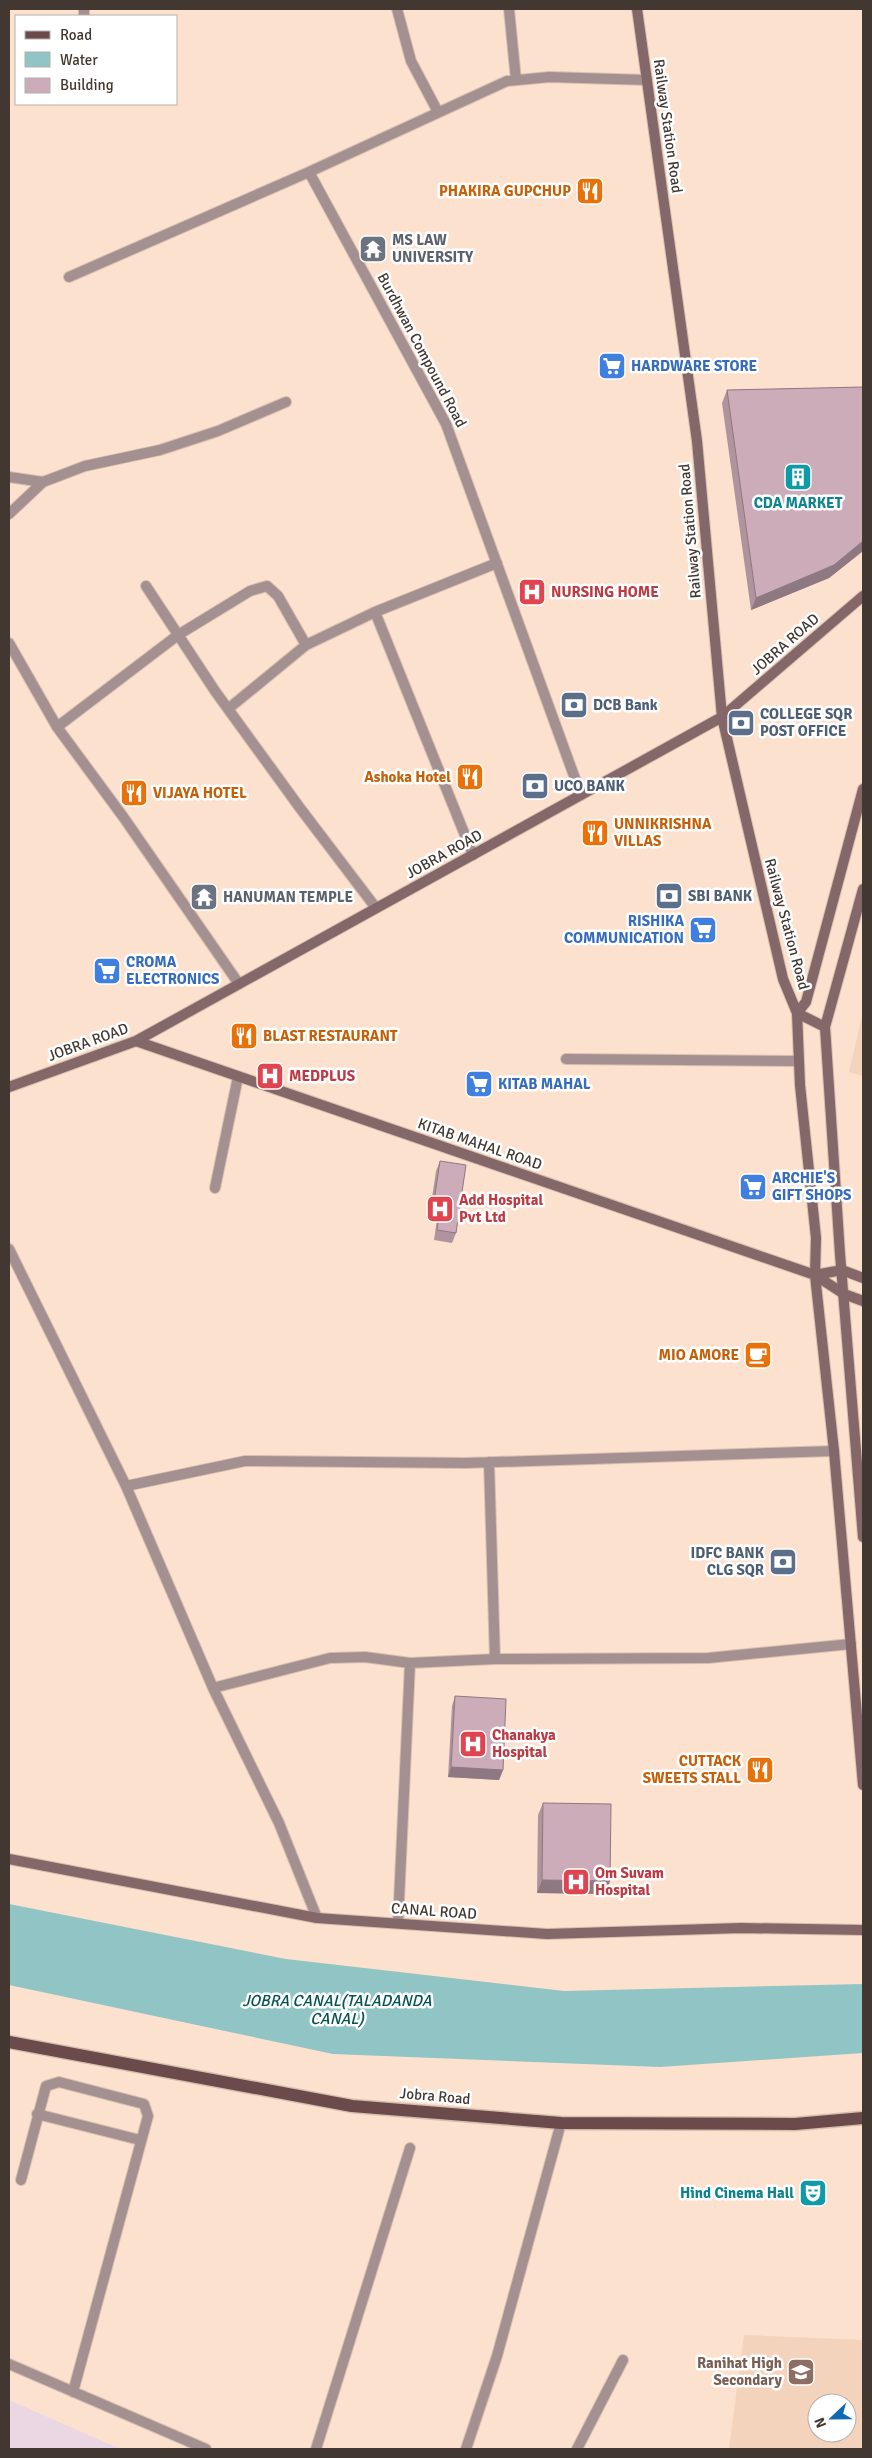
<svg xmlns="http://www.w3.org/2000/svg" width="872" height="2458" font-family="Signika,sans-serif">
<rect width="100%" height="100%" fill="#fce1ce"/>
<path fill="#f3d3bb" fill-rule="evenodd" d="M 863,1012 L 863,1076 L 849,1072 Z
M 744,2335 L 863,2340 L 863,2449 L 729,2449 ZM 817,2403 L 847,2403 L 847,2433 L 817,2433 Z"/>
<path fill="#ebd6e4" d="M 9,2400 L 120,2449 L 9,2449 Z"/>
<path fill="#91c4c4" d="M 9,1904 L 286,1959 L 564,1991 L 863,1984 L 863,2053 L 660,2067 L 333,2054 L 9,1985 Z"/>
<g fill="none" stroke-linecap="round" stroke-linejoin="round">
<g stroke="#d7bfaf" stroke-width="12">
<path id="street" d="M 84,9 L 84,16
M 397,9 L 411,61 L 438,112
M 509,9 L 516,80
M 309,172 L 507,81 L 549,77 L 647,80
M 69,277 L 309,172 L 446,424 L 581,795
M 9,477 L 43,482
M 9,514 L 43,482 L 85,466 L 160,450 L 218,431 L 286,402
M 146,586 L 215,691 L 300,808 L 376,908
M 375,612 L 473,855
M 9,643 L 57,727 L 124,818 L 239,984
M 228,709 L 306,645 L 375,612 L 497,563
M 57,727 L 178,635 L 250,591 L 267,586 L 278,596 L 306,645
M 566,1059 L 798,1061
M 215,1188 L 238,1077
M 9,1249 L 126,1486 L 213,1688 L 279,1823 L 317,1918
M 489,1462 L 495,1659
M 126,1486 L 245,1461 L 466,1463 L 834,1451
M 213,1688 L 330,1658 L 365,1657 L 410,1663 L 495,1659 L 708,1658 L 851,1644
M 398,1923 L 410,1663
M 37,2114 L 140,2140
M 21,2180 L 46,2086 L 59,2082 L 144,2104 L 148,2116 L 73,2392
M 9,2364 L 206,2449
M 316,2449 L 410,2148
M 466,2449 L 497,2356 L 561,2123
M 577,2449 L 623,2360"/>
</g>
<g stroke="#d7bfaf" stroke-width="12">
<path id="secondary" d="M 637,9 L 697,441 L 722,717 L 783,979 L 797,1013 L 825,1027
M 863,789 L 806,1002 L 797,1013 L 800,1085 L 816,1238 L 815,1275 L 834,1451 L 863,1785
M 863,889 L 825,1027 L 840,1254 L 863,1537
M 136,1041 L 815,1275 L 844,1294 L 863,1301
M 9,1087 L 136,1041 L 722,717 L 863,596
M 815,1275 L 842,1270 L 863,1278
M 9,1859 L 317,1918 L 547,1934 L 741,1928 L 863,1930"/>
</g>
<g stroke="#d7bfaf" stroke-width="15">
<path id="primary" d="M 9,2042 L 352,2106 L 561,2123 L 795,2124 L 863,2118"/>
</g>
<use href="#street" stroke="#a49091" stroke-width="10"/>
<use href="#secondary" stroke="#836769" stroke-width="10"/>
<use href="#primary" stroke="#6b4a4c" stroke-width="12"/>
</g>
<path fill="#af949e" d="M 863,387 L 863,551 L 829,578 L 751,610 L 722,403 L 727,390 Z
M 440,1161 L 456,1233 L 452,1243 L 434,1240 L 437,1219 L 429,1218 L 436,1171 Z
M 455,1696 L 503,1770 L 499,1780 L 448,1777 L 452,1706 Z
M 543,1803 L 606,1894 L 537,1893 L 538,1815 Z"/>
<path fill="#8e7881" d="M 863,541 L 863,551 L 829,578 L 751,610 L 756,598 Z
M 433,1208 L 440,1209 L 437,1219 L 429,1218 Z
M 451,1767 L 503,1770 L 499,1780 L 448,1777 Z
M 542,1880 L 610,1881 L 606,1894 L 537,1893 Z"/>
<path fill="#cbacb8" stroke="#8e7881" d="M 863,387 L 863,541 L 834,565 L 756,598 L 727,390 Z
M 440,1161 L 466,1165 L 456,1233 L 437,1230 L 440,1209 L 433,1208 Z
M 455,1696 L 506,1699 L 503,1770 L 451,1767 Z
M 543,1803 L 611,1804 L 610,1881 L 542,1880 Z"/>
<defs>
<g id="restaurant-square" transform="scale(1.4375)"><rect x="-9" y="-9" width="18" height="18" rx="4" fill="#e8710a" stroke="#fff"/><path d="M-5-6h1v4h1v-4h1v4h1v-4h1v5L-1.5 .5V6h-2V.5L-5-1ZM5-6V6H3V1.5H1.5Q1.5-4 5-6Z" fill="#fff"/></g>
<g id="temple-square" transform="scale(1.4375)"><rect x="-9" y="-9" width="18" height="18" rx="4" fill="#6b7280" stroke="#fff"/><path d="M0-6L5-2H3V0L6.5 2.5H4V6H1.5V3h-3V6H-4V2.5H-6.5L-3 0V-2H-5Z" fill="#fff"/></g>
<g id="supermarket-square" transform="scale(1.4375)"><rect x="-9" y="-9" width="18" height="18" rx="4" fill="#3f7fe0" stroke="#fff"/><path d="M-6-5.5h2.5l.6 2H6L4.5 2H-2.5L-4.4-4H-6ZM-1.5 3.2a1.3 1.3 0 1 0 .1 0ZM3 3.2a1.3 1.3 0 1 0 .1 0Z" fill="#fff"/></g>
<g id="building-square" transform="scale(1.4375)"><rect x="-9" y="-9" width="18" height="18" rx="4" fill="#0f9aa8" stroke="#fff"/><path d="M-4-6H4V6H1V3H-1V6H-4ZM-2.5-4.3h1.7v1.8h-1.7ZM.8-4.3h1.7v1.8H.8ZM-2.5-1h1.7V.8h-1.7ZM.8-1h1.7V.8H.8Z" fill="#fff"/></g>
<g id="hospital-square" transform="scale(1.4375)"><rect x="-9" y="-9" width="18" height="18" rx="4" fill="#e0444e" stroke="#fff"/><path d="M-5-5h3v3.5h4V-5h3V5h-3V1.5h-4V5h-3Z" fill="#fff"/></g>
<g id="bank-square" transform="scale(1.4375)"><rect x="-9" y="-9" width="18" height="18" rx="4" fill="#5c6f8a" stroke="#fff"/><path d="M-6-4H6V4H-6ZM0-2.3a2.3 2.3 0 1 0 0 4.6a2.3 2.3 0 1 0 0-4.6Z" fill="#fff"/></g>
<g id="cafe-square" transform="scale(1.4375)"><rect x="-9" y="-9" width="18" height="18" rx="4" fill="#e8710a" stroke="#fff"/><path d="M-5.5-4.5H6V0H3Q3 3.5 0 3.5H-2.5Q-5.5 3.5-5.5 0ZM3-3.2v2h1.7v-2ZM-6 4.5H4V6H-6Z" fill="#fff"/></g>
<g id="theatre-square" transform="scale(1.4375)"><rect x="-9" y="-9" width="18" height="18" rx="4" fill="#0f9aa8" stroke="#fff"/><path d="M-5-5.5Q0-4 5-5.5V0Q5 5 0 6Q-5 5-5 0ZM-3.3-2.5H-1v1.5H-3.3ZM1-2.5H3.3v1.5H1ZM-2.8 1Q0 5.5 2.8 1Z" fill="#fff"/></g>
<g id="school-square" transform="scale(1.4375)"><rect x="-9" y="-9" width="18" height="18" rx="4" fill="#8d6e63" stroke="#fff"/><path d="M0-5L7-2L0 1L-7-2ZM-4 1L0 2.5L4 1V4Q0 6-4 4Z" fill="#fff"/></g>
</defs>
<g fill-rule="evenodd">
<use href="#restaurant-square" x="590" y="191"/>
<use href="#temple-square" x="373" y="249"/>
<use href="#supermarket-square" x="612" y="366"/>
<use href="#building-square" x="798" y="477"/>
<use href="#hospital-square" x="532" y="592"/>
<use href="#bank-square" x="574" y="705"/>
<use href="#bank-square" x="741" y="723"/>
<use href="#restaurant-square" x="470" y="777"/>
<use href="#bank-square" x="535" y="786"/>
<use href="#restaurant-square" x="134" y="793"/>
<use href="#restaurant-square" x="595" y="833"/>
<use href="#bank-square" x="669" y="896"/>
<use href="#temple-square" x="204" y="897"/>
<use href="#supermarket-square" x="703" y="930"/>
<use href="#supermarket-square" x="107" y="971"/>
<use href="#restaurant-square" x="244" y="1036"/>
<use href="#hospital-square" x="270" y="1076"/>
<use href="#supermarket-square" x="479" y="1084"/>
<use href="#supermarket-square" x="753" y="1187"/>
<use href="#hospital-square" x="440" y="1209"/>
<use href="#cafe-square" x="758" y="1355"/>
<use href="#bank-square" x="783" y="1562"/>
<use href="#hospital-square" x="473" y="1744"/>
<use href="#restaurant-square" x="760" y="1770"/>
<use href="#hospital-square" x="576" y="1882"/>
<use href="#theatre-square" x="813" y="2193"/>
<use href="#school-square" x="801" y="2372"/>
</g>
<g text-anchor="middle" stroke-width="5" stroke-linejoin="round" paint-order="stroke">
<g font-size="15" fill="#433831" stroke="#fff">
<text transform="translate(668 126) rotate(82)" y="5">Railway Station Road</text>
<text transform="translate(422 350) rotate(62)" y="5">Burdhwan Compound Road</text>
<text transform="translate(690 531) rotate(-95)" y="5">Railway Station Road</text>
<text transform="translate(785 644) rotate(-41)" y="5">JOBRA ROAD</text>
<text transform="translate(444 854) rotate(-29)" y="5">JOBRA ROAD</text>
<text transform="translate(787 924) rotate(75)" y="5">Railway Station Road</text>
<text transform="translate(88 1042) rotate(-20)" y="5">JOBRA ROAD</text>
<text transform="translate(480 1144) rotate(19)" y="5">KITAB MAHAL ROAD</text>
<text transform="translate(434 1911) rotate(4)" y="5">CANAL ROAD</text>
<text transform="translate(435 2096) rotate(5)" y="5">Jobra Road</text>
</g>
<g font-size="15" font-weight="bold" fill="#c56008" stroke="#fff" text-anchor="end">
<text x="571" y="196">PHAKIRA GUPCHUP</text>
<text x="451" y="782">Ashoka Hotel</text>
<text x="153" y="798" text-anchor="start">VIJAYA HOTEL</text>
<text x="614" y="829" text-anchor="start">UNNIKRISHNA<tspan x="614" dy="17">VILLAS</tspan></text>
<text x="263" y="1041" text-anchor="start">BLAST RESTAURANT</text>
<text x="739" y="1360">MIO AMORE</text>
<text x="741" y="1766">CUTTACK<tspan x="741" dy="17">SWEETS STALL</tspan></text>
</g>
<g font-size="15" font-weight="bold" fill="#5b616d" stroke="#fff" text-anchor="start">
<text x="392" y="245">MS LAW<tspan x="392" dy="17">UNIVERSITY</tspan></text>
<text x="223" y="902">HANUMAN TEMPLE</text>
</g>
<g font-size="15" font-weight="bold" fill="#366cbe" stroke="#fff" text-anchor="start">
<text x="631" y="371">HARDWARE STORE</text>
<text x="684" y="926" text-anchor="end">RISHIKA<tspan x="684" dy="17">COMMUNICATION</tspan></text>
<text x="126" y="967">CROMA<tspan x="126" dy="17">ELECTRONICS</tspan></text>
<text x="498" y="1089">KITAB MAHAL</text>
<text x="772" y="1183">ARCHIE'S<tspan x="772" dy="17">GIFT SHOPS</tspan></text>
</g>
<g font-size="15" font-weight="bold" fill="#0d838f" stroke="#fff">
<text x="798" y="508">CDA MARKET</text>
<text x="794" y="2198" text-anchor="end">Hind Cinema Hall</text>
</g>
<g font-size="15" font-weight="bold" fill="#be3a42" stroke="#fff" text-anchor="start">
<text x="551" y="597">NURSING HOME</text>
<text x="289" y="1081">MEDPLUS</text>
<text x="459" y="1205">Add Hospital<tspan x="459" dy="17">Pvt Ltd</tspan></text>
<text x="492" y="1740">Chanakya<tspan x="492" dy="17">Hospital</tspan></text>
<text x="595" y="1878">Om Suvam<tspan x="595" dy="17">Hospital</tspan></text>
</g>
<g font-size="15" font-weight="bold" fill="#4e5e75" stroke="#fff" text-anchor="start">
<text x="593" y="710">DCB Bank</text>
<text x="760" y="719">COLLEGE SQR<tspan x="760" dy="17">POST OFFICE</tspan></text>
<text x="554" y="791">UCO BANK</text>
<text x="688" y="901">SBI BANK</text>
<text x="764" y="1558" text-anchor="end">IDFC BANK<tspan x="764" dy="17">CLG SQR</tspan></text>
</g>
<g font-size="15" font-weight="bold" fill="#785e54" stroke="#fff" text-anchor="end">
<text x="782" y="2368">Ranihat High<tspan x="782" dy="17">Secondary</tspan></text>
</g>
<g font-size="16" font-style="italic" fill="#055353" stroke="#fff">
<text x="337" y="2006">JOBRA CANAL(TALADANDA<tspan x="337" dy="18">CANAL)</tspan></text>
</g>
</g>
<rect width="872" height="2458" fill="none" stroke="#433831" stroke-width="20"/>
<rect x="15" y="15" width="162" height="90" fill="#ffffff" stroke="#b4afad"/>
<rect x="25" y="31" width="25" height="8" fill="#6b4a4c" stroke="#b4afad"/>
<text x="60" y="40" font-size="15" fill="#433831">Road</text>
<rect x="25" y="52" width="25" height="15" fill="#91c4c4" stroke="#b4afad"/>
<text x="60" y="65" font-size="15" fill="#433831">Water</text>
<rect x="25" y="78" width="25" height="15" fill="#cbacb8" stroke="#b4afad"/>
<text x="60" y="90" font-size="15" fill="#433831">Building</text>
<g transform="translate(832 2418) rotate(248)"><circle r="24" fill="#ffffff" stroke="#b4afad"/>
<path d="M0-4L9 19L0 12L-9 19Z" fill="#1368b6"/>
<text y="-8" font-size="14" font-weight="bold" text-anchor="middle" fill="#433831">N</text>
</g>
</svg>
